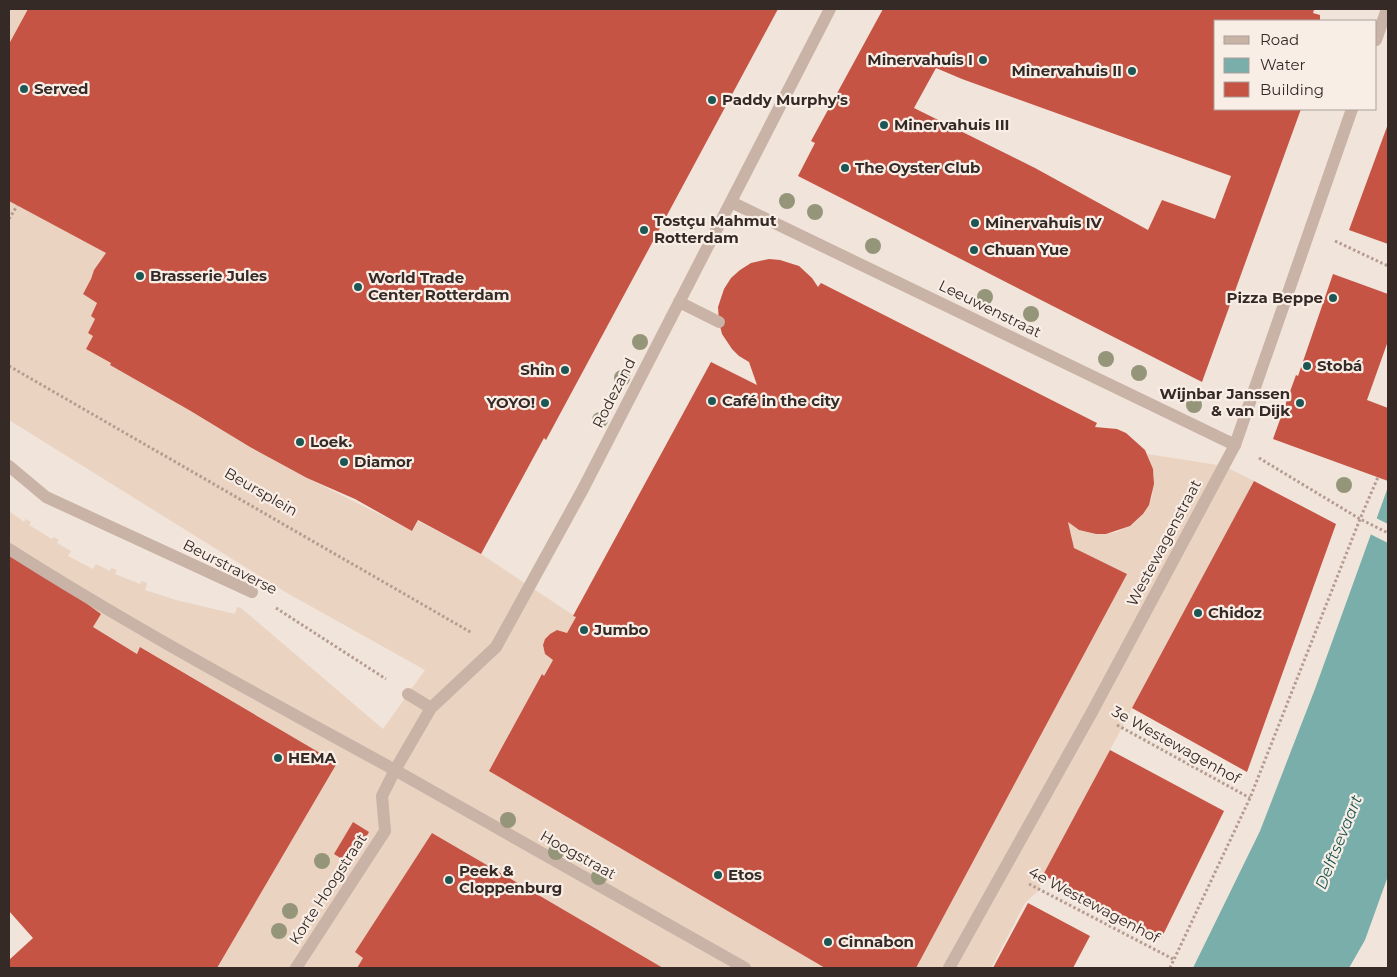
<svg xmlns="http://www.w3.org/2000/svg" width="1397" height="977" font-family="Montserrat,sans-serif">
<rect width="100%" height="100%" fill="#f1e4da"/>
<path fill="#ead3c1" d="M 9,9 L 28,9 L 9,44 Z
M 9,201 L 106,253 L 94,270 L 91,279 L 83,294 L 97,303 L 91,316 L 95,319 L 88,333 L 93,336 L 86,349 L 111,363 L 110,365 L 189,410 L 250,447 L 307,478 L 413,531 L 418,521 L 481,554 L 576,617 L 567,633 L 557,630 L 550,634 L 545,639 L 543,645 L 545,654 L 553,660 L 544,676 L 541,675 L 490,771 L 825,968 L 663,968 L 432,833 L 355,952 L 363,958 L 357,968 L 217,968 L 336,763 L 141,647 L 137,654 L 93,627 L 100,614 L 9,551 L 9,511 L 24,522 L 26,519 L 31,522 L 29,525 L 52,539 L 54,537 L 59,540 L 57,543 L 71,551 L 68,556 L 93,569 L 96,564 L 110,571 L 111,568 L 117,570 L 115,574 L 140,584 L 142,581 L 147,583 L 145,590 L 176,600 L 235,614 L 237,607 L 241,608 L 383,729 L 425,670 L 287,593 L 9,420 Z
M 1147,454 L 1224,466 L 1254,481 L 1043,875 L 1039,890 L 1025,903 L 991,968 L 916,968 L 1126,574 L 1074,548 L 1068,522 L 1079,530 L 1096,534 L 1106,534 L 1117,532 L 1133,524 L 1143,514 L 1152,497 L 1154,475 Z"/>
<path fill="#79aeaa" d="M 1388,487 L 1388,968 L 1193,968 L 1260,831 L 1315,689 Z"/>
<path fill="#f1e4da" d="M 1374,517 L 1388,524 L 1388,543 L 1368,533 Z
M 1388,876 L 1388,968 L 1349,968 L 1365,940 Z"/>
<path fill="#c65444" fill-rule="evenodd" d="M 28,9 L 778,9 L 546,440 L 544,438 L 481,554 L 418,520 L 412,531 L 355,499 L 307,478 L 250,447 L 189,410 L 110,365 L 111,363 L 86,349 L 93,336 L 88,333 L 95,319 L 91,316 L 97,303 L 83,294 L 91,279 L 94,270 L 106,253 L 9,201 L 9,44 Z
M 883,9 L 1310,9 L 1314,10 L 1313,13 L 1320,15 L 1320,21 L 1216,21 L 1216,109 L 1301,109 L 1202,382 L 798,176 L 815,143 L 811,141 ZM 936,68 L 962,79 L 1231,176 L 1215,219 L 1162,200 L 1148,230 L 1035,168 L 914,108 Z
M 1388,124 L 1388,244 L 1349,230 Z
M 769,259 L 780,260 L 799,266 L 812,278 L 818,287 L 821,283 L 1097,423 L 1095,427 L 1117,429 L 1126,433 L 1145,450 L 1153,469 L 1154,484 L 1149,505 L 1143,514 L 1130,526 L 1106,534 L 1096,534 L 1079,530 L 1068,522 L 1074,548 L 1127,574 L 916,968 L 825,968 L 489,771 L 542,674 L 544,676 L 553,660 L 545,654 L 543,645 L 545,639 L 550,634 L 557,630 L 567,633 L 576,617 L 573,616 L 711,362 L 757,385 L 749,362 L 739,356 L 732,349 L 722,334 L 719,322 L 718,307 L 724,289 L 731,278 L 740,270 L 751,263 Z
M 1333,274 L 1388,294 L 1388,341 L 1367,400 L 1388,408 L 1388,481 L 1273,439 L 1296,375 L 1298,376 Z
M 1254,481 L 1336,524 L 1247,772 L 1132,708 Z
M 9,551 L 71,592 L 101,614 L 93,627 L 137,654 L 140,647 L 337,763 L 217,968 L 9,968 L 9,960 L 33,938 L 9,911 Z
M 1110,750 L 1224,811 L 1161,939 L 1043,875 Z
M 353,822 L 369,832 L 350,864 L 334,854 Z
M 432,833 L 605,934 L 663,968 L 357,968 L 363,958 L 355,952 Z
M 1028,903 L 1090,936 L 1073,968 L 993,968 Z"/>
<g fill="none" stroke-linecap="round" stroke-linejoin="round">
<path stroke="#b59c90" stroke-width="3" stroke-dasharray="2.5 2.5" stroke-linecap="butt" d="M 9,219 L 17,206
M 1335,241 L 1388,266
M 9,366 L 472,633
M 1259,458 L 1360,519 L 1388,533
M 276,608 L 386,679
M 1117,725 L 1250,798
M 1029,884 L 1173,959
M 1170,968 L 1250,798 L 1360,519 L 1378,477"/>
<path stroke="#c9b2a6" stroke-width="12" d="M 679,302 L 719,322"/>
<path stroke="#c9b2a6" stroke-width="12" d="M 9,466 L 46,497 L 252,592
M 9,549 C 133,628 264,698 393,769 C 511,835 628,902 745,968
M 408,694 L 431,708
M 296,968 L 385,831 L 382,796 L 395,770 L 431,708 L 496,647 L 583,489 L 671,318
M 949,968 L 1092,712 L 1235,445"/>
<path stroke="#c9b2a6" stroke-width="12" d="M 1376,40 L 1387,9
M 731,202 L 1235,445 L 1352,109
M 671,318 L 830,9"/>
</g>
<g fill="#95957a">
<circle cx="787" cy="201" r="8"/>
<circle cx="815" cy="212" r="8"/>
<circle cx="873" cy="246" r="8"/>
<circle cx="985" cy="297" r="8"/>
<circle cx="1031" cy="314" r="8"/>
<circle cx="640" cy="342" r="8"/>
<circle cx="1106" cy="359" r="8"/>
<circle cx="1139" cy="373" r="8"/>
<circle cx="622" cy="378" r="8"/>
<circle cx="1194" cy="405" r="8"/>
<circle cx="600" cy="420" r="8"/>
<circle cx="1344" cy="485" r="8"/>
<circle cx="508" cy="820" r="8"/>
<circle cx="556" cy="852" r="8"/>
<circle cx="322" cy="861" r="8"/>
<circle cx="599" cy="877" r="8"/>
<circle cx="290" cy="911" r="8"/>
<circle cx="279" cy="931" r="8"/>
</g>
<g fill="#1d5754" stroke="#f9eee6" stroke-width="2">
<circle cx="983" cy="60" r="5"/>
<circle cx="1132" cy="71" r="5"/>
<circle cx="24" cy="89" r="5"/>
<circle cx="712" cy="100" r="5"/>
<circle cx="884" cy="125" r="5"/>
<circle cx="845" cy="168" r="5"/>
<circle cx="975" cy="223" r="5"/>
<circle cx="644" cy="230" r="5"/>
<circle cx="974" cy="250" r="5"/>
<circle cx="140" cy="276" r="5"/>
<circle cx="358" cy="287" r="5"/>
<circle cx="1333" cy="298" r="5"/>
<circle cx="1307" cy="366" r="5"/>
<circle cx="565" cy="370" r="5"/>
<circle cx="712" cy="401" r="5"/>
<circle cx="545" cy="403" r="5"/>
<circle cx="1300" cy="403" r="5"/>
<circle cx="300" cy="442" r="5"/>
<circle cx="344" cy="462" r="5"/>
<circle cx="1198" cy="613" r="5"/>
<circle cx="584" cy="630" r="5"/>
<circle cx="278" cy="758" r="5"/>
<circle cx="718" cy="875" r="5"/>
<circle cx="449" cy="880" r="5"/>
<circle cx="828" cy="942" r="5"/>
</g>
<g text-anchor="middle" stroke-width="4.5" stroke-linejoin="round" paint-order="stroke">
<g font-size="15" font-weight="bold" fill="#362a27" stroke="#f9eee6" text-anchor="start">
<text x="973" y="65" text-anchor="end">Minervahuis I</text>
<text x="1122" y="76" text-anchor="end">Minervahuis II</text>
<text x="34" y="94">Served</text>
<text x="722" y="105">Paddy Murphy's</text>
<text x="894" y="130">Minervahuis III</text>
<text x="855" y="173">The Oyster Club</text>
<text x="654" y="226">Tostçu Mahmut<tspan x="654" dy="17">Rotterdam</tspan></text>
<text x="985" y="228">Minervahuis IV</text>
<text x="984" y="255">Chuan Yue</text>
<text x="150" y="281">Brasserie Jules</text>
<text x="368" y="283">World Trade<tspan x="368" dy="17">Center Rotterdam</tspan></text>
<text x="1323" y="303" text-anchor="end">Pizza Beppe</text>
<text x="1317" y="371">Stobá</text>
<text x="555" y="375" text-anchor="end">Shin</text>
<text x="1290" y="399" text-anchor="end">Wijnbar Janssen<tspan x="1290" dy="17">&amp; van Dijk</tspan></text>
<text x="722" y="406">Café in the city</text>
<text x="535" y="408" text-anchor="end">YOYO!</text>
<text x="310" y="447">Loek.</text>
<text x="354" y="467">Diamor</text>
<text x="1208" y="618">Chidoz</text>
<text x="594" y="635">Jumbo</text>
<text x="288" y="763">HEMA</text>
<text x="459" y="876">Peek &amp;<tspan x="459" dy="17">Cloppenburg</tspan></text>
<text x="728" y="880">Etos</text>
<text x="838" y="947">Cinnabon</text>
</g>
<g font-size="15" fill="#362a27" stroke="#f9eee6">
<text transform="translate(990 309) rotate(26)" y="5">Leeuwenstraat</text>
<text transform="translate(614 393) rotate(-63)" y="5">Rodezand</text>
<text transform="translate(261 492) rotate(30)" y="5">Beursplein</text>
<text transform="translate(1164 543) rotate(-62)" y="5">Westewagenstraat</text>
<text transform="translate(230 567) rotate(27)" y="5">Beurstraverse</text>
<text transform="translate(1176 745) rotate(29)" y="5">3e Westewagenhof</text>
<text transform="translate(578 855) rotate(29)" y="5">Hoogstraat</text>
<text transform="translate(328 889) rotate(-57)" y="5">Korte Hoogstraat</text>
<text transform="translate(1094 905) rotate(28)" y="5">4e Westewagenhof</text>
</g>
<g font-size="16" font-style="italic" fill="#1d5754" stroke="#f9eee6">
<text transform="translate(1338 842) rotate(-68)" y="6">Delftsevaart</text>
</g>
</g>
<rect width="1397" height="977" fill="none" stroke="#362a27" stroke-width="20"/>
<rect x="1214" y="20" width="162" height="90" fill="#f9eee6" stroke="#aba09a"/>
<rect x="1224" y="36" width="25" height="8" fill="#c9b2a6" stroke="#aba09a"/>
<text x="1260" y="45" font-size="15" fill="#362a27">Road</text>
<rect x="1224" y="58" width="25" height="15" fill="#79aeaa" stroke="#aba09a"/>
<text x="1260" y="70" font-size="15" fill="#362a27">Water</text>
<rect x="1224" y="82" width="25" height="15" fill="#c65444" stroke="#aba09a"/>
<text x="1260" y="95" font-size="15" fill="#362a27">Building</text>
</svg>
